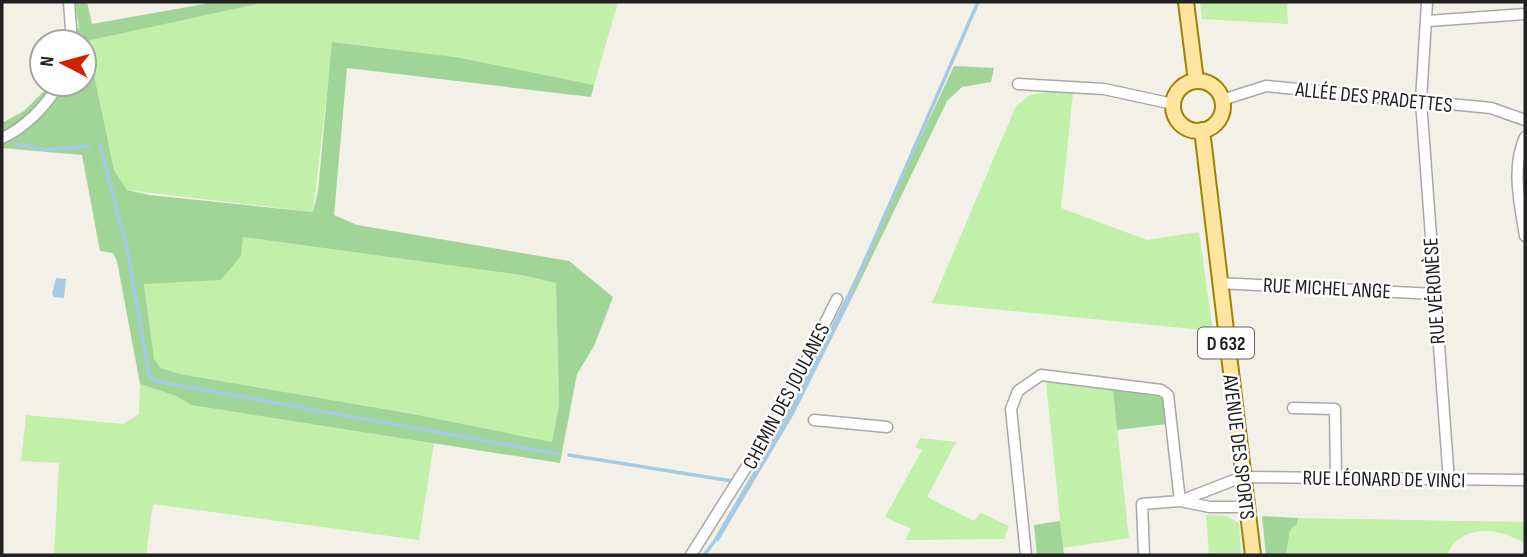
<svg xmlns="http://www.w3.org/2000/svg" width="1527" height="557" font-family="'Sofia Sans Condensed',sans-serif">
<rect width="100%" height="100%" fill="#f2f0e7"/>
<path fill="#c1f0a9" d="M 266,2 L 618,2 L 594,85 L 456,57 L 333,42 L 313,212 L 127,190 L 114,170 L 87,41 Z
M 1200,2 L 1287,2 L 1288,24 L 1202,19 Z
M 1055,91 L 1073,93 L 1061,208 L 1147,240 L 1199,232 L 1213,331 L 932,303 L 1016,106 L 1030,95 Z
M 243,237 L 521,275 L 556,283 L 559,404 L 552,442 L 413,414 L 180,374 L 161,368 L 154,360 L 144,283 L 221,280 Z
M 1046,382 L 1113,390 L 1129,538 L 1063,548 Z
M 140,384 L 176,396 L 192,405 L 434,443 L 419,540 L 153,504 L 146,555 L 54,555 L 59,463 L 21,461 L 26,415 L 123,424 L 139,414 Z
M 920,438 L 956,442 L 927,497 L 974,521 L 981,513 L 1009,526 L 1004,539 L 906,540 L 911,529 L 885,517 L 922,450 L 916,447 Z
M 1206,515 L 1227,516 L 1239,523 L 1241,555 L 1209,555 Z
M 1298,518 L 1525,522 L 1525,542 C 1518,541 1512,536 1504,534 C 1482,527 1456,532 1447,555 L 1286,555 L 1290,530 L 1297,524 Z"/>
<path fill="#a1d598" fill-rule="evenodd" d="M 75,2 L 87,2 L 92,24 L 215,2 L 266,2 L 87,41 L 114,170 L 127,190 L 149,195 L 313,212 L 318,191 L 332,42 L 456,57 L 594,85 L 591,97 L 347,68 L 334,215 L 357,225 L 569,261 L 613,297 L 594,346 L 577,374 L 560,463 L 191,405 L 176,396 L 140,384 L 117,261 L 113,253 L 100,251 L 82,155 L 2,148 L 2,123 L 24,111 L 51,84 L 84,84 L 84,42 L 64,42 L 65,38 L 79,28 ZM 243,237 L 521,275 L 556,283 L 559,404 L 552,442 L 413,414 L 180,374 L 161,368 L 154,359 L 144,284 L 221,280 L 241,256 Z
M 954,66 L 994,68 L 991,82 L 962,87 L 947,101 L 854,294 L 848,293 Z
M 1113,390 L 1162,397 L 1166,403 L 1167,424 L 1117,430 Z
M 1262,516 L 1298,518 L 1297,524 L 1290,530 L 1286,555 L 1266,555 Z
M 1060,521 L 1064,555 L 1037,555 L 1034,525 Z"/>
<path fill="#a4cbe3" d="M 56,278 L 66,279 L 64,298 L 54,297 L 52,294 Z
M 848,293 L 854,294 L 794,414 L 718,542 L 714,539 L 790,409 Z"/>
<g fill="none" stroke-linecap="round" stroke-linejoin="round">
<path stroke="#a4cbe3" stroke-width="3.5" d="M 2,131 L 3,131
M 15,144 L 45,150 L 90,146
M 100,145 L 128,253 L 149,375 L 155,381 L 558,454
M 850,295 L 978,2
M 569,455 L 732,481
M 704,555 L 717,538"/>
<g stroke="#a8a8a8" stroke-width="13">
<path id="street" d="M 69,2 L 72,42
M 1427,2 L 1421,101 L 1449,481
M 1428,21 L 1525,14
M 1018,84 L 1104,89 L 1173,104
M 1222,100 L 1266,86 L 1491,108 L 1525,120
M 1525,137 C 1511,168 1520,204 1525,236
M 2,138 C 25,128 46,106 59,84
M 1219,283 L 1434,294
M 1293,408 L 1335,409 L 1336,478
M 814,420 L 887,427
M 1180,501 L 1210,507 L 1247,507
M 691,555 L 781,412 L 837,299
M 1026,555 L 1011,409 L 1018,391 L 1041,375 L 1161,390 L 1168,395 L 1180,501
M 1144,555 L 1142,504 L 1180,501 L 1242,477 L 1525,480"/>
</g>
<g stroke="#9e8300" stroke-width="18">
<path id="primary" d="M 1186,2 L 1196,81
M1173 106a25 25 0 1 1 50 0a25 25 0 1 1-50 0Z
M 1202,130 L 1253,555"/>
</g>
<use href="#street" stroke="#fff" stroke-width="10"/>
<use href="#primary" stroke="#ffe59f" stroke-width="14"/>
</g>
<g text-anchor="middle" stroke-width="5" stroke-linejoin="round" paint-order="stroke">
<rect fill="#fff" stroke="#646464" stroke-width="2" x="1198" y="327.5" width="56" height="31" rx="5"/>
<g font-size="19" font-weight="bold" fill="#212121">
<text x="1226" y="350">D 632</text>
</g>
<g font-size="21" fill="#212121" stroke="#fff">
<text transform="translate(1374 97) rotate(6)" y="7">ALLÉE DES PRADETTES</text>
<text transform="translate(1327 288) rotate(3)" y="7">RUE MICHEL ANGE</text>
<text transform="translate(1434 291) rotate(-94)" y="7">RUE VÉRONÈSE</text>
<text transform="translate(786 396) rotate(-62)" y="7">CHEMIN DES JOULANES</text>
<text transform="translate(1239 447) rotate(83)" y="7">AVENUE DES SPORTS</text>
<text transform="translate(1384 479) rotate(1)" y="7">RUE LÉONARD DE VINCI</text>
</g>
</g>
<rect width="1527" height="557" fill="none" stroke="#212121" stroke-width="7"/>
<g transform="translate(63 63) rotate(276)"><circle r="33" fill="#ffffff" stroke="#a6a6a6" stroke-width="2"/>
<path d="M0-5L12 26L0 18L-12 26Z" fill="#d22100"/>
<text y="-10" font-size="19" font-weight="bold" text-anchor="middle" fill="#212121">N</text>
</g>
</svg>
